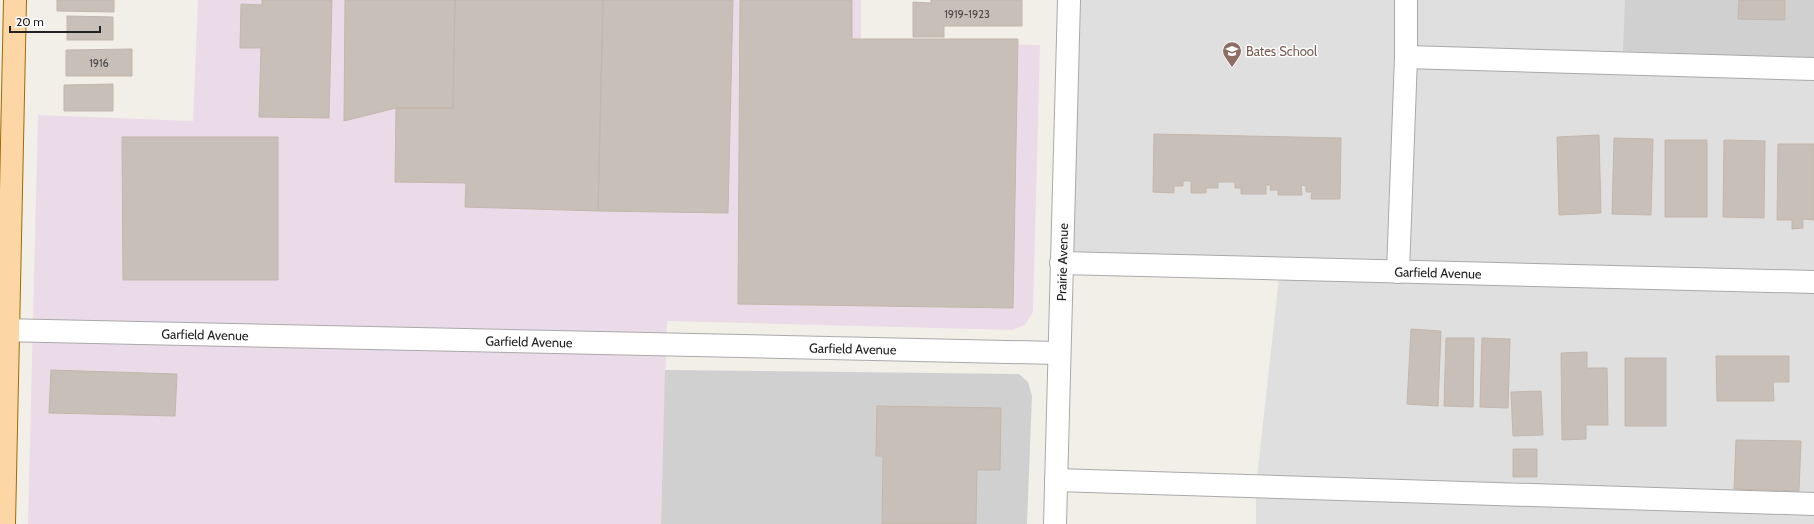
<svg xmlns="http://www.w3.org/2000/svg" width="1814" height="524" font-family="Cabin,sans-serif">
<rect width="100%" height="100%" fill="#f2efe9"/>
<path fill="#e0dfdf" d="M 1068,0 L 1814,0 L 1814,524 L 1256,524 L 1256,486 L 1280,269 L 1061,263 Z"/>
<path fill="#ebdbe8" d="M 198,0 L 861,0 L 861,40 L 1040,45 L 1033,312 L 1025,325 L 1012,330 L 667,321 L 661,524 L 28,524 L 38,115 L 193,121 Z"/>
<path fill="#d0d0d0" d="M 1625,0 L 1814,0 L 1814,58 L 1623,51 Z
M 665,370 L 1019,374 L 1028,382 L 1032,396 L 1027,524 L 661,524 Z"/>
<path fill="#c7bfb8" stroke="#c4b6ab" d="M 57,0 L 114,0 L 114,12 L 57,11 Z
M 262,0 L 332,0 L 329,118 L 259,117 L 261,48 L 240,48 L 241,4 L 262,5 Z
M 345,0 L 455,0 L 453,108 L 396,108 L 344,121 Z
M 455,0 L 603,0 L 598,211 L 465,207 L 466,183 L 395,182 L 396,108 L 453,108 Z
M 603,0 L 733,0 L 728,213 L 598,211 Z
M 740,0 L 852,0 L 852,39 L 1018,39 L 1013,308 L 738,304 Z
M 931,0 L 1022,0 L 1022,26 L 944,26 L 944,37 L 913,37 L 913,2 L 931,3 Z
M 1739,0 L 1785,0 L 1785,20 L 1738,19 Z
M 67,16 L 113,17 L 113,40 L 67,40 Z
M 132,49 L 132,76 L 66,76 L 66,50 Z
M 113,84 L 113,111 L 64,111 L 64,85 Z
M 1154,134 L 1341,138 L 1340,199 L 1311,199 L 1312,192 L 1306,192 L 1306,186 L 1301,185 L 1302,195 L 1278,195 L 1278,190 L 1270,190 L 1271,185 L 1266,185 L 1266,194 L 1241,194 L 1241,188 L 1235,188 L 1235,182 L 1218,182 L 1218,188 L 1206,188 L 1206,193 L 1191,193 L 1191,181 L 1183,181 L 1183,186 L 1174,186 L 1174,193 L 1153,192 Z
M 1599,135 L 1601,213 L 1559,215 L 1557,137 Z
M 122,137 L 278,137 L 278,280 L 123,280 Z
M 1614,138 L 1653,139 L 1651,215 L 1612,214 Z
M 1665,140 L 1707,140 L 1707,217 L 1665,217 Z
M 1724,140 L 1765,141 L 1764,218 L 1723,217 Z
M 1778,144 L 1814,144 L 1814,220 L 1803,219 L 1803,228 L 1792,229 L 1792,220 L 1777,220 Z
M 1411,329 L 1441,331 L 1438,406 L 1407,404 Z
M 1446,338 L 1474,338 L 1473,407 L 1444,406 Z
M 1482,338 L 1510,339 L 1508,408 L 1480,407 Z
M 1587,352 L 1587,368 L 1607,368 L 1608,425 L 1586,425 L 1586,439 L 1562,440 L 1561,353 Z
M 1716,356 L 1789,356 L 1789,382 L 1773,382 L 1774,401 L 1717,401 Z
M 1625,358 L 1666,358 L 1666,426 L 1625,426 Z
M 51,370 L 177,374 L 175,416 L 49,413 Z
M 1541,391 L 1543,435 L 1513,436 L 1511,392 Z
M 877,406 L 1001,408 L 1000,470 L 977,470 L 976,524 L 882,524 L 883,456 L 876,456 Z
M 1736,440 L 1801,441 L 1799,491 L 1734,489 Z
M 1513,449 L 1537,449 L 1537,477 L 1513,477 Z"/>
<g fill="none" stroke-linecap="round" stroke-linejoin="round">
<g stroke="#a9a9a9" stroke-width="24">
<g id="minor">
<path d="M 1406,57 L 1814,69"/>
<path id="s1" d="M 1061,263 L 1814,282"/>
<path d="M 1398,272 L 1406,57 L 1406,0"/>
<path id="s2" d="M 0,330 L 1058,353"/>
<path d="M 1056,480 L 1814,504"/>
<path id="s3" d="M 1055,524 L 1069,0"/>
</g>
</g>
<g stroke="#a06b00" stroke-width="24">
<path id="major" d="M 4,524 L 15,0"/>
</g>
<use href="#minor" stroke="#fff" stroke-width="22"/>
<use href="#major" stroke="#fcd6a4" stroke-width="22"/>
</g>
<defs>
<g id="school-pin" transform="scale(1)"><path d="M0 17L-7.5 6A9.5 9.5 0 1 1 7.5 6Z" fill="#8d6e63" stroke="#fff"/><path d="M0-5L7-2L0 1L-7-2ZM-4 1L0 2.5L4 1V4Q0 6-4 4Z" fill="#fff"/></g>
</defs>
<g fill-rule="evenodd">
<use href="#school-pin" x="1232" y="51"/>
</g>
<g text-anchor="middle" stroke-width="3" stroke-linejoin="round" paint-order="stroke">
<g font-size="11" fill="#4b4948">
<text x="967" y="18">1919-1923</text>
<text x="99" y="67">1916</text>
</g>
<g font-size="13" fill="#785e54" stroke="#fff" text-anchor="start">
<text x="1246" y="56">Bates School</text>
</g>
<g font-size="13" fill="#222" stroke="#fff">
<text dy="5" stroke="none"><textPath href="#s3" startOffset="262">Prairie Avenue</textPath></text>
<text dy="5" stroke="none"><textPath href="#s1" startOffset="377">Garfield Avenue</textPath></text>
<text dy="5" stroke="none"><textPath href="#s2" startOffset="205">Garfield Avenue</textPath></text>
<text dy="5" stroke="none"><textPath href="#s2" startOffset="529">Garfield Avenue</textPath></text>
<text dy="5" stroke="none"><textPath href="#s2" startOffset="853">Garfield Avenue</textPath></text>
</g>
</g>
<path d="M10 26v6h90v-6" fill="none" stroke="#222222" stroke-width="2"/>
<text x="16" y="26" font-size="12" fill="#222222" stroke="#ffffff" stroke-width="3" paint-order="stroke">20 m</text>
</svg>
